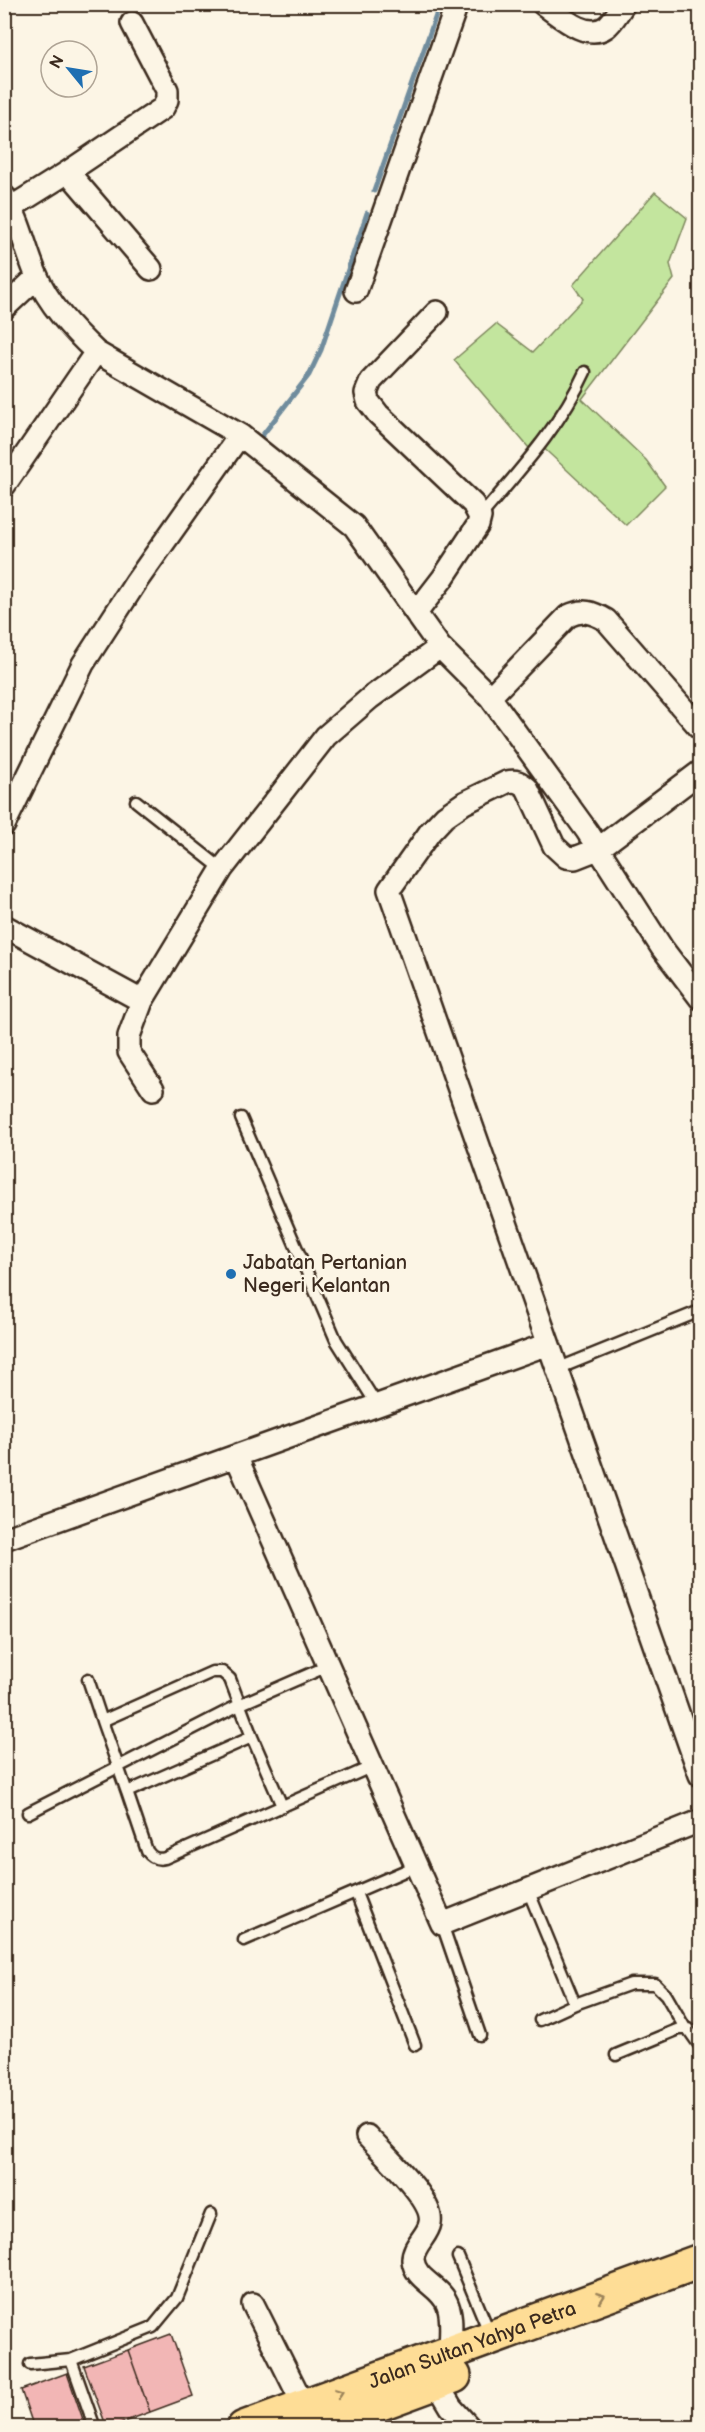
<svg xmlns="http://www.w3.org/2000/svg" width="705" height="2432" font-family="'Balsamiq Sans',sans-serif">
<rect width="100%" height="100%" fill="#fcf5e5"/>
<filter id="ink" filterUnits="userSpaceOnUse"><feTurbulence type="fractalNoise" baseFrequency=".0167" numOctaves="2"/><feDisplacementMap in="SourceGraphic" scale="12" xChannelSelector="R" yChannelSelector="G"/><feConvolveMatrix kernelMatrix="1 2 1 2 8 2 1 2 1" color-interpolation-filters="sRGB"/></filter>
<g filter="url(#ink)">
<path fill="#c3e59e" stroke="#7f885e" stroke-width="1.5" d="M 655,192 L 687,218 L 670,264 L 674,279 L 582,399 L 646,460 L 665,486 L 626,525 L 535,440 L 529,448 L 454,360 L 496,324 L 533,352 L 583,299 L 573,285 Z"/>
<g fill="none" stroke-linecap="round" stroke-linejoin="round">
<path stroke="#6f8c9d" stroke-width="5" d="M 374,191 L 440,4
M 261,437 L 309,375 L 321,350 L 367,213"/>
</g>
<path fill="#f2b6b5" stroke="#3b2a1e" stroke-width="1.5" d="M 171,2334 L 193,2396 L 150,2412 L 128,2350 Z
M 128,2350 L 150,2412 L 107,2428 L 84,2366 Z
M 67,2373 L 86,2428 L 34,2428 L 21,2390 Z"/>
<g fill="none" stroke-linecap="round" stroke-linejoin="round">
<g stroke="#3b2a1e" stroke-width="15">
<path id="lane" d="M 480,517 C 518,472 560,427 585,372
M 136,801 L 222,869
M 241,1118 L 336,1340 L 377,1405
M 557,1369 L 700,1311
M 88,1679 L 102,1721
M 127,1792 L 102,1721 L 212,1672 L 222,1672 L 230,1679 L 252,1737
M 282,1806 L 252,1737 L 127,1792 L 147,1851 C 152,1858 157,1860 165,1858 L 373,1766
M 28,1813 L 241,1704 L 328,1666
M 528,1890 L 575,2004 L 631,1984 L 655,1984 L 666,1995 L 685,2028
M 356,1893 L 415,2045
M 442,1924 L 480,2035
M 244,1940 L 416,1866
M 540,2020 L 575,2004
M 616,2055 L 679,2029 L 688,2029 L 700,2046
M 458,2257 L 490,2334
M 71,2360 L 95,2428
M 30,2364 L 71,2360 L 153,2327 L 177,2298 L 211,2214"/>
</g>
<g stroke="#3b2a1e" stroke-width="26">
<path id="street" d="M 543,4 C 559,15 586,41 606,27 C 613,22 618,12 624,4
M 68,172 L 151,269
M 4,196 C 20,219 25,249 36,274 C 48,304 73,330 96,352 L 4,486
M 12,207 L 68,172 L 163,108 L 167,100 L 167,90 L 132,23
M 356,291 L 457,4
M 4,308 L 37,277
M 96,352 L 240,435 L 354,526 L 440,647 L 490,697 L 587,831 L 662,948 L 700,998
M 416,613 L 443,578 L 478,525 L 480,517 L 473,504 L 378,414 L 368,401 L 366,393 L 371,381 L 437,312
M 490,697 L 568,616 C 583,609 592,612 606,620 L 700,728
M 700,772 L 598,849 L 575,858 L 566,857 L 554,846 L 527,788 C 520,782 516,780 507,782 L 464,803 L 445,816 L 430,832 L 389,890 L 700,1775
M 4,825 L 83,664 L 136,582 L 240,435
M 4,926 L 142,1001
M 153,1089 L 129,1052 L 129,1036 L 142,1001 L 222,869 L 326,736 L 370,698 L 440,647
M 236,1456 L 442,1924 L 700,1821
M 4,1539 L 548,1344
M 367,2136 C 382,2153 435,2200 430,2223 C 428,2236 412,2246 413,2260 C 415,2281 442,2286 448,2306 C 453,2319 450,2339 450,2352
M 253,2304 L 304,2406
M 436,2382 L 451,2407 L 470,2428"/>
</g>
<g stroke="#3b2a1e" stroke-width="38">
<g id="highway">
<path id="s1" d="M 244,2428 L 700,2261"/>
<path d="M 313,2428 L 454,2376"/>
</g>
</g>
<use href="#lane" stroke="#fcf5e5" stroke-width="10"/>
<use href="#street" stroke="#fcf5e5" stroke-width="21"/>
<use href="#highway" stroke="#fedd96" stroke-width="33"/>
</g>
<defs><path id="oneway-chevron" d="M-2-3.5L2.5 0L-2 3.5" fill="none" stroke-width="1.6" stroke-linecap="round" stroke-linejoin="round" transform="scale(1.5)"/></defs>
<g stroke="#9c845a">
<use href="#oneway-chevron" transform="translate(601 2297) rotate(-20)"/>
<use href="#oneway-chevron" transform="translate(339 2393) rotate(-20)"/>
</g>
</g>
<circle fill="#1f6fb2" stroke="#fcf5e5" stroke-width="2" cx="231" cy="1274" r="6"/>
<g text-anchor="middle" stroke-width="4.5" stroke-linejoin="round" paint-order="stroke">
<g font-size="20" fill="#3b2a1e" stroke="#fcf5e5" text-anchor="start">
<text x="243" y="1269">Jabatan Pertanian<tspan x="243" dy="23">Negeri Kelantan</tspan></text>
</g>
<g font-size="20" fill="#3b2a1e" stroke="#fcf5e5">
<text dy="7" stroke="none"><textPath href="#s1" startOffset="243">Jalan Sultan Yahya Petra</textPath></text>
</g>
</g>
<rect width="705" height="2432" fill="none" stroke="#fcf5e5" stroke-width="24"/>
<rect x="12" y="12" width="681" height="2408" fill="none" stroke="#3b2a1e" stroke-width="2" filter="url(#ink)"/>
<g transform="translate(69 69) rotate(300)"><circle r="28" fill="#fcf5e5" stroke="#afa495" stroke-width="1.5"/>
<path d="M0-4.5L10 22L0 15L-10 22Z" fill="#1f6fb2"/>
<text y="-9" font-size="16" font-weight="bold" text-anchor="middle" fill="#3b2a1e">N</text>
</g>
</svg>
